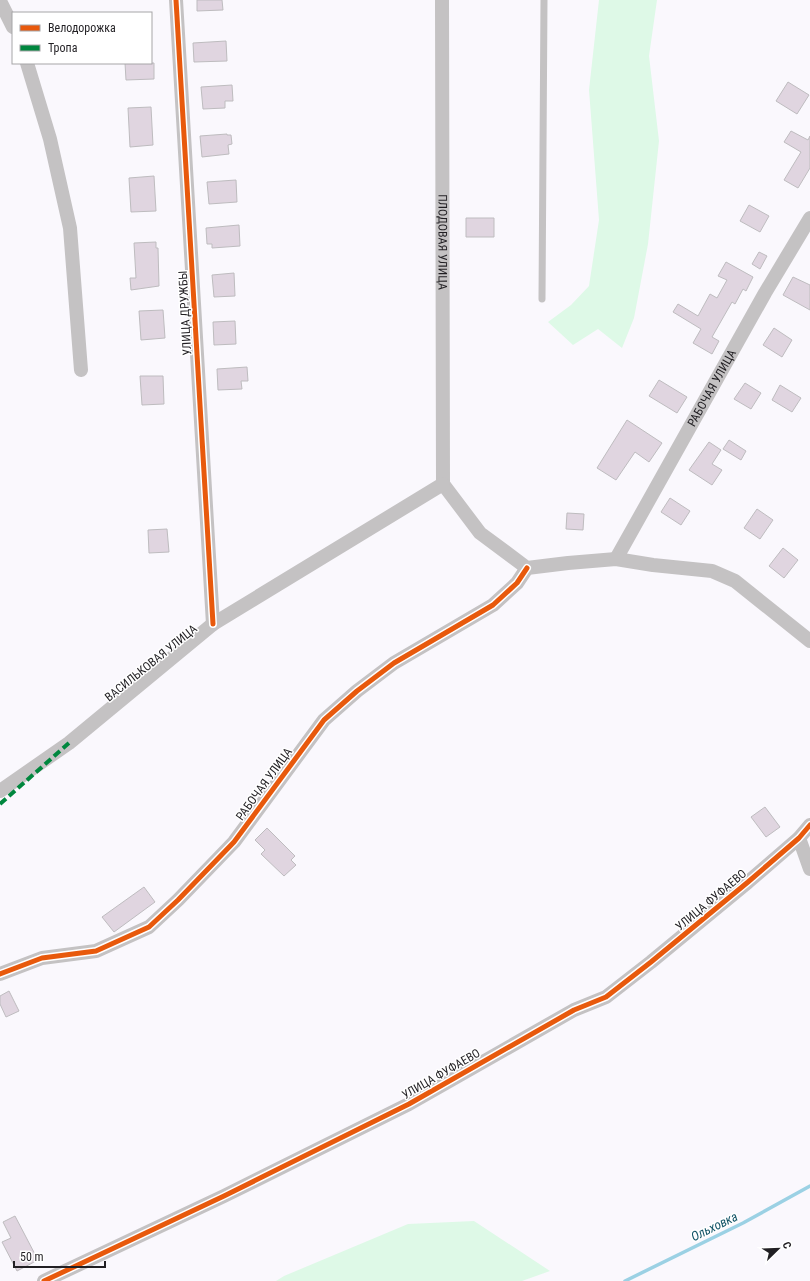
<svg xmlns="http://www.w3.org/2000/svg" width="810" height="1281" font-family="'Roboto Condensed',sans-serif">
<rect width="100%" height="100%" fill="#faf8fd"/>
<path fill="#def9e7" d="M 599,0 L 657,0 L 649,56 L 659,141 L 648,244 L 634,318 L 622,348 L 598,329 L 573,345 L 548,322 L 571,305 L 589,286 L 599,220 L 589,90 Z
M 474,1221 L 550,1271 L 522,1281 L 276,1281 L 284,1276 L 408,1224 Z"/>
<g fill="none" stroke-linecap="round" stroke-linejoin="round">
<path stroke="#9bd1e4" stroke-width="3.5" d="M 625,1281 L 743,1223 L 810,1186"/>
</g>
<path fill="#e0d5e0" stroke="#bebcbf" d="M 197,0 L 222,0 L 223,10 L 197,11 Z
M 226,41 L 227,61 L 194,62 L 193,43 Z
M 125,63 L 154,63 L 154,79 L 126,80 Z
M 788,82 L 809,95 L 797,114 L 776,101 Z
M 232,85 L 233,101 L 225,101 L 225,108 L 203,109 L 201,87 Z
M 151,107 L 153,145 L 130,147 L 128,108 Z
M 791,131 L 808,140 L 810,136 L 810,168 L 798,188 L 784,180 L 801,152 L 784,142 Z
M 227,134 L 227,135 L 231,135 L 232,144 L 228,145 L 229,154 L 202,157 L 200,136 Z
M 154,176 L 156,211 L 131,212 L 129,178 Z
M 236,180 L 237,202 L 209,204 L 207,182 Z
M 749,205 L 769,216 L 760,232 L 740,221 Z
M 466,218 L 494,218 L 494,237 L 466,237 Z
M 239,225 L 240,246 L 212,248 L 212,244 L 207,244 L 206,228 Z
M 156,242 L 156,248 L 158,248 L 159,286 L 131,290 L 130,278 L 136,278 L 134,243 Z
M 759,252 L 767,256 L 760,269 L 752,264 Z
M 726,262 L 753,277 L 746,291 L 743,289 L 735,304 L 732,302 L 712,337 L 719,341 L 712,354 L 693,343 L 701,329 L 673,312 L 678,304 L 698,316 L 710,294 L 717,298 L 727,280 L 718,276 Z
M 234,273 L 235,296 L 214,297 L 212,275 Z
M 793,277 L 810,285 L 810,310 L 783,295 Z
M 163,310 L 165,338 L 141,340 L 139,311 Z
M 235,321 L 236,344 L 214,345 L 213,322 Z
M 774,328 L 792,340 L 782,357 L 763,345 Z
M 247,367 L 248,381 L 241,381 L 242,389 L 218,390 L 217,369 Z
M 140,376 L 163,376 L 164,404 L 142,405 Z
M 659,380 L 687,397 L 677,413 L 649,396 Z
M 745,383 L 761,393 L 751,409 L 734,399 Z
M 780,385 L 801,398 L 792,412 L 772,400 Z
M 627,420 L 662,443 L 649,462 L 635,452 L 616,480 L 597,468 Z
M 729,440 L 746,451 L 741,460 L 723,449 Z
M 709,442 L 721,450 L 712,464 L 722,470 L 712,485 L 689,470 Z
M 670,498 L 690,511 L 681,525 L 661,512 Z
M 757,509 L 773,520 L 760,539 L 744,528 Z
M 567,513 L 584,514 L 583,530 L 566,529 Z
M 167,529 L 169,552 L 149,553 L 148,530 Z
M 783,548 L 798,560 L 784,578 L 769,566 Z
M 765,807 L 780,827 L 766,837 L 751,817 Z
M 267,828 L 295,856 L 291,860 L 296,865 L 284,876 L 261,854 L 265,850 L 255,840 Z
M 144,887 L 155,902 L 114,932 L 102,917 Z
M 9,991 L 19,1011 L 6,1017 L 0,1004 L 0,996 Z
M 15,1216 L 38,1260 L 17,1271 L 2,1242 L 11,1238 L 3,1222 Z"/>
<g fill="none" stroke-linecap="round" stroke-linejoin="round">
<path stroke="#c4c2c3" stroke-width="7" d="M 542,299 L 544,0"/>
<g stroke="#c4c2c3" stroke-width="14">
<path d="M 176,0 L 213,624"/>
<path id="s1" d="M 442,0 L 443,484"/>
<path d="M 0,1 L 13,27"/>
<path d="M 27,63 L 50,139 L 70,228 L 81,370"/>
<path d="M 443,484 L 480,533 L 527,568 L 568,563 L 616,559 L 653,565 L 712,571 L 735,581 L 810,641"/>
<path id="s2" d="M 616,559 L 765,293 L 810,218"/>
<path d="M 0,791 L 69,743 L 213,624 L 443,484"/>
<path d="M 799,838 L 810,869"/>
<path d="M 0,974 L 42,958 L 96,951 L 149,927 L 178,900 L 234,842 L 324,720 L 357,691 L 394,663 L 493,605 L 517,583 L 527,568"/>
<path d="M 44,1281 L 224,1196 L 409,1104 L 574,1010 L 606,997 L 651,962 L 748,882 L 799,838 L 810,825"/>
</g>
<path stroke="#00873e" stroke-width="4" stroke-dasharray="8 4" stroke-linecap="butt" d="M 0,804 L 69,743"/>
<g stroke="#fff" stroke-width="8">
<path id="cycleway" d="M 176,0 L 213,624
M 0,974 L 42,958 L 96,951 L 149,927 L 178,900 L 234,842 L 324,720 L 357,691 L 394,663 L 493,605 L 517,583 L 527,568
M 44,1281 L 224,1196 L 409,1104 L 574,1010 L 606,997 L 651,962 L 748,882 L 799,838 L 810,825"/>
</g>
<use href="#cycleway" stroke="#e8590c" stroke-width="5"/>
</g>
<g text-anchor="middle" stroke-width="3" stroke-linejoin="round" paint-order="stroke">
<g font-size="12" fill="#211f23" stroke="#fff">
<text dy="4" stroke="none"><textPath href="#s1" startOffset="242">ПЛОДОВАЯ УЛИЦА</textPath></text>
<text transform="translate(185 313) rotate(-93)" y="4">УЛИЦА ДРУЖБЫ</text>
<text dy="4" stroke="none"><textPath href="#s2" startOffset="196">РАБОЧАЯ УЛИЦА</textPath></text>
<text transform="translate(151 663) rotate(-39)" y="4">ВАСИЛЬКОВАЯ УЛИЦА</text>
<text transform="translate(264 784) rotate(-54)" y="4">РАБОЧАЯ УЛИЦА</text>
<text transform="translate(711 900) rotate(-40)" y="4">УЛИЦА ФУФАЕВО</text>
<text transform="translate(441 1074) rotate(-30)" y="4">УЛИЦА ФУФАЕВО</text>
</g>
<g font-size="13" font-style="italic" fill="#115366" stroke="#fff">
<text transform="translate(714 1226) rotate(-26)" y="5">Ольховка</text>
</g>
</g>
<rect x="12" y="12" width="140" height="52" fill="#ffffff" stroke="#a6a5a7"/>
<rect x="20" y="25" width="20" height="6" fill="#e8590c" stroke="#a6a5a7"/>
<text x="48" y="32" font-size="12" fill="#211f23">Велодорожка</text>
<rect x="20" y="45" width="20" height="6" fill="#00873e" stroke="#a6a5a7"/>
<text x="48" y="52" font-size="12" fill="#211f23">Тропа</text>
<g transform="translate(778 1249) rotate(67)" stroke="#ffffff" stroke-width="3" paint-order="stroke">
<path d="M0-3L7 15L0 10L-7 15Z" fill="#211f23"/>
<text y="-6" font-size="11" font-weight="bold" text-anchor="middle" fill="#211f23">С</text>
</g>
<path d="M14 1261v6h91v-6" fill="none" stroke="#211f23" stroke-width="2"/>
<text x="20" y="1261" font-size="12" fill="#211f23" stroke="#ffffff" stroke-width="3" paint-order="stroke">50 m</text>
</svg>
